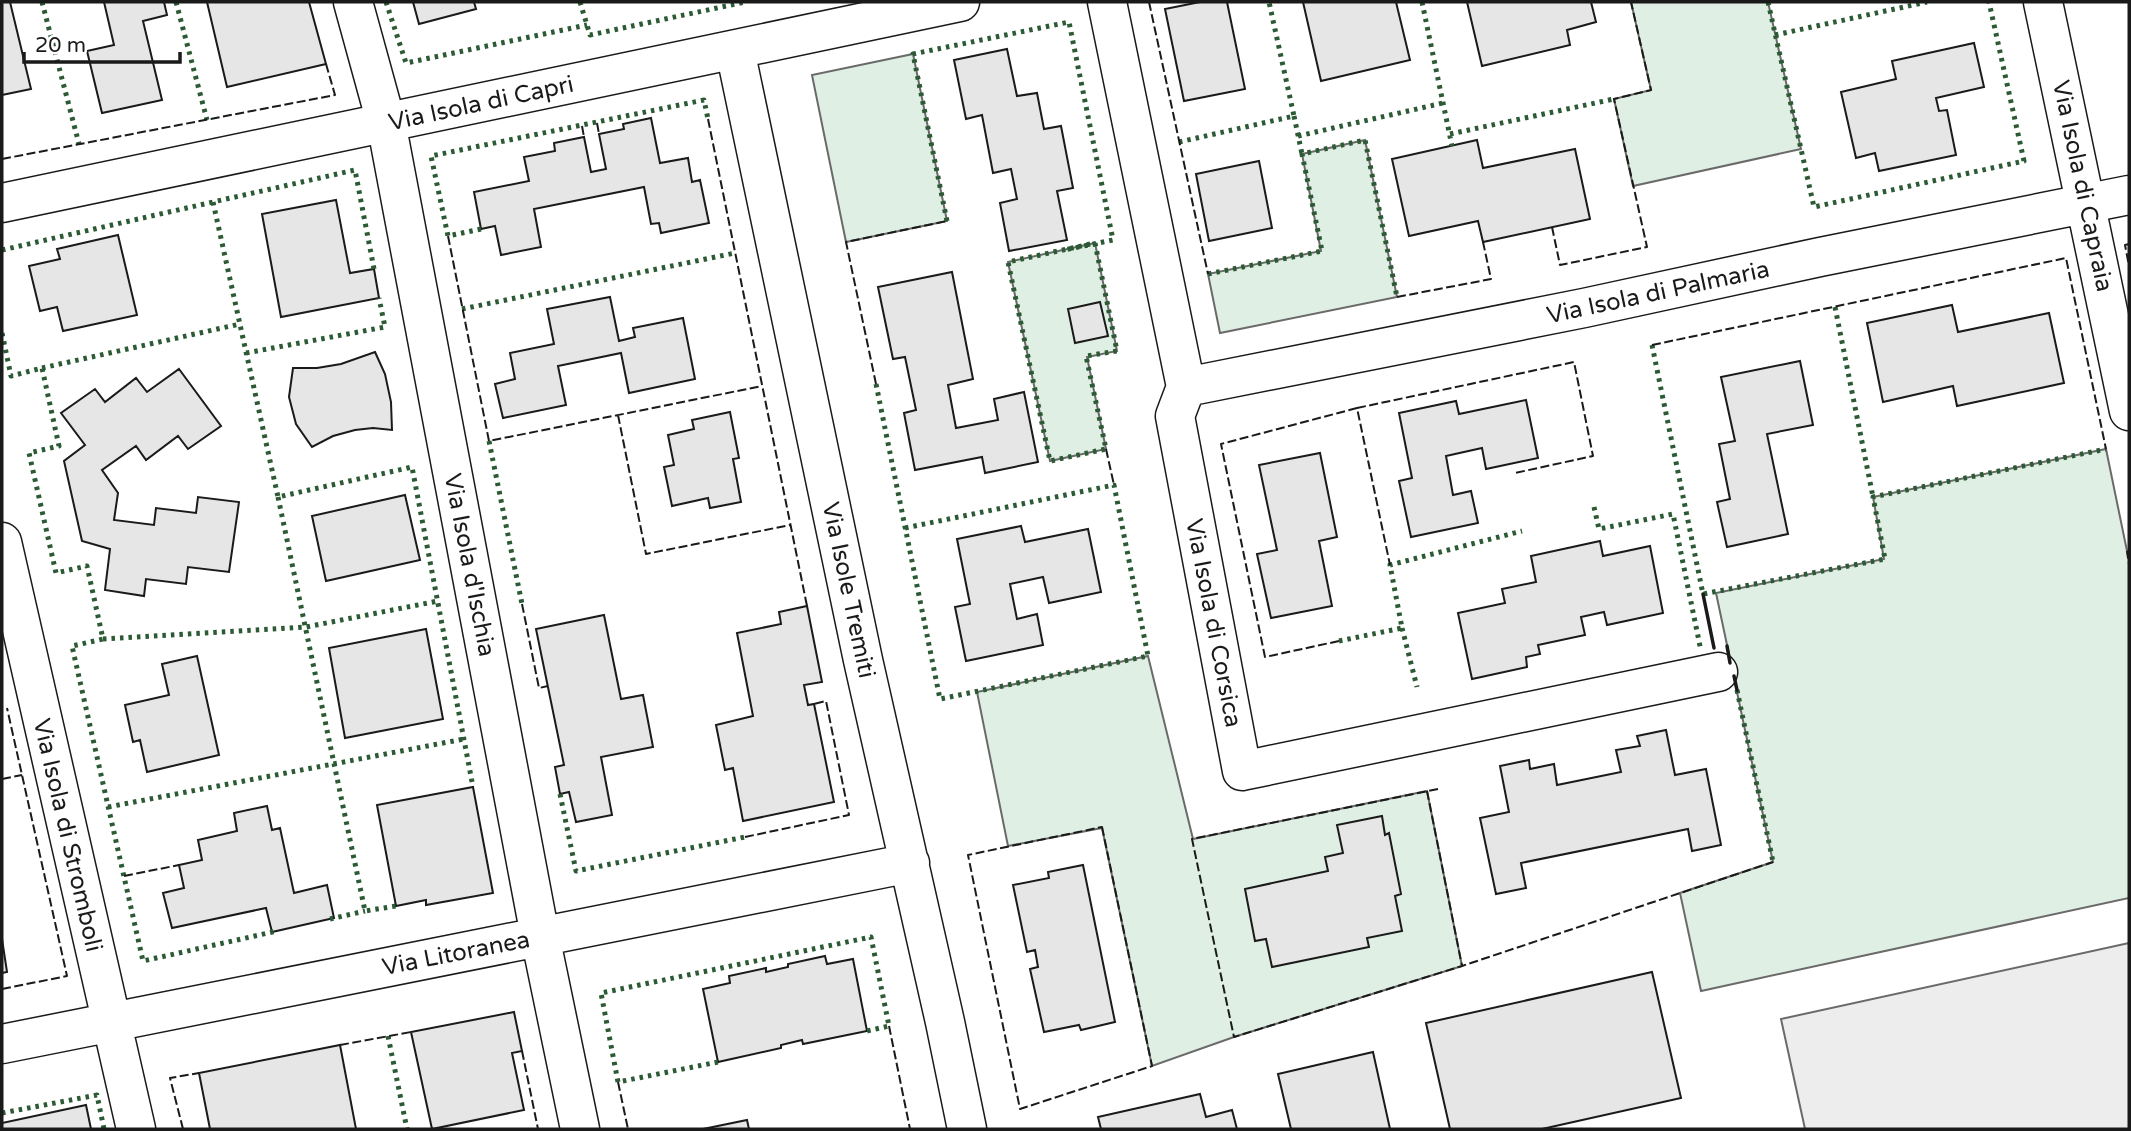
<svg xmlns="http://www.w3.org/2000/svg" width="2131" height="1131" font-family="'Varela Round',sans-serif">
<rect width="100%" height="100%" fill="#fff"/>
<path fill="#e0efe3" stroke="#6a6a6a" stroke-width="2" d="M 1631,2 L 1768,2 L 1801,149 L 1633,186 L 1614,99 L 1651,90 Z
M 913,54 L 947,221 L 846,242 L 812,75 Z
M 1365,140 L 1397,297 L 1220,333 L 1208,274 L 1321,251 L 1302,154 Z
M 1095,243 L 1117,351 L 1087,357 L 1106,449 L 1050,461 L 1008,262 Z
M 2106,449 L 2127,551 L 2129,551 L 2129,898 L 1701,991 L 1680,893 L 1773,862 L 1716,593 L 1884,559 L 1873,497 Z
M 1148,656 L 1193,839 L 1427,791 L 1462,966 L 1234,1037 L 1152,1066 L 1102,828 L 1008,846 L 977,692 Z"/>
<path fill="#ededed" stroke="#6a6a6a" stroke-width="2" d="M 2129,943 L 2129,1129 L 1805,1129 L 1781,1019 Z"/>
<path fill="#e6e6e6" stroke="#1a1a1a" stroke-width="2" d="M 2,2 L 10,2 L 31,89 L 2,95 Z
M 104,2 L 164,2 L 167,15 L 143,21 L 162,100 L 102,113 L 87,51 L 114,45 Z
M 207,2 L 309,2 L 326,64 L 227,87 Z
M 413,2 L 474,2 L 476,9 L 419,24 Z
M 1200,2 L 1227,2 L 1245,89 L 1184,101 L 1165,9 Z
M 1303,2 L 1396,2 L 1410,60 L 1321,81 Z
M 1467,2 L 1591,2 L 1596,22 L 1567,30 L 1570,45 L 1482,66 Z
M 1974,43 L 1984,87 L 1936,98 L 1939,111 L 1947,110 L 1956,155 L 1879,171 L 1875,153 L 1856,158 L 1841,92 L 1896,79 L 1892,61 Z
M 1007,49 L 1017,96 L 1037,93 L 1044,129 L 1061,126 L 1073,188 L 1057,191 L 1067,240 L 1009,251 L 1000,203 L 1017,199 L 1011,169 L 993,173 L 982,115 L 966,119 L 954,60 Z
M 651,118 L 660,163 L 688,158 L 692,182 L 700,180 L 709,223 L 661,233 L 659,223 L 651,224 L 644,187 L 534,209 L 541,247 L 501,255 L 495,226 L 481,229 L 474,192 L 529,181 L 524,157 L 555,151 L 554,143 L 584,137 L 591,172 L 606,169 L 599,134 L 624,129 L 623,124 Z
M 1477,140 L 1483,168 L 1575,149 L 1590,219 L 1483,242 L 1478,221 L 1409,236 L 1392,159 Z
M 1259,161 L 1272,228 L 1209,241 L 1196,174 Z
M 336,200 L 350,273 L 374,269 L 379,298 L 281,317 L 262,214 Z
M 118,235 L 137,315 L 63,331 L 57,307 L 40,311 L 29,266 L 60,259 L 57,249 Z
M 952,272 L 973,379 L 948,385 L 956,428 L 998,420 L 994,399 L 1024,392 L 1038,462 L 985,473 L 982,457 L 915,470 L 904,413 L 916,410 L 905,357 L 893,359 L 878,287 Z
M 610,297 L 619,341 L 635,337 L 633,328 L 683,318 L 695,379 L 629,393 L 621,353 L 558,366 L 566,405 L 503,418 L 495,384 L 515,379 L 510,353 L 554,344 L 547,309 Z
M 1100,302 L 1108,336 L 1075,343 L 1068,309 Z
M 1952,305 L 1958,332 L 2049,313 L 2064,383 L 1957,406 L 1953,386 L 1883,402 L 1867,323 Z
M 375,352 L 385,374 L 391,402 L 392,430 L 373,428 L 355,430 L 333,436 L 312,447 L 296,424 L 289,397 L 293,368 L 317,368 L 341,364 Z
M 1800,361 L 1813,425 L 1767,434 L 1788,534 L 1727,547 L 1717,502 L 1730,499 L 1719,444 L 1735,441 L 1721,377 Z
M 179,369 L 221,426 L 188,449 L 178,436 L 146,460 L 136,446 L 102,470 L 118,493 L 114,520 L 154,525 L 156,508 L 196,513 L 198,497 L 239,502 L 229,572 L 188,567 L 186,584 L 146,579 L 144,596 L 105,590 L 110,549 L 82,541 L 64,461 L 85,445 L 61,413 L 95,389 L 105,402 L 136,378 L 147,392 Z
M 1526,400 L 1538,458 L 1486,469 L 1482,448 L 1446,456 L 1453,495 L 1471,491 L 1478,523 L 1411,537 L 1399,481 L 1412,478 L 1399,413 L 1456,401 L 1459,414 Z
M 730,412 L 739,458 L 733,459 L 741,502 L 710,508 L 708,498 L 672,506 L 664,467 L 674,465 L 668,435 L 694,429 L 692,420 Z
M 1320,453 L 1337,537 L 1319,541 L 1332,606 L 1271,618 L 1257,554 L 1277,550 L 1259,465 Z
M 405,495 L 420,560 L 326,581 L 312,516 Z
M 1021,526 L 1025,542 L 1088,529 L 1101,592 L 1049,603 L 1043,577 L 1010,584 L 1017,619 L 1037,614 L 1043,645 L 966,661 L 955,607 L 970,604 L 957,539 Z
M 1600,541 L 1603,556 L 1650,546 L 1663,613 L 1607,625 L 1604,612 L 1581,617 L 1585,635 L 1538,645 L 1540,654 L 1526,657 L 1527,667 L 1472,679 L 1458,613 L 1505,603 L 1502,589 L 1536,582 L 1531,556 Z
M 807,606 L 822,682 L 804,685 L 808,705 L 814,704 L 834,802 L 743,821 L 733,768 L 725,770 L 716,725 L 753,716 L 737,633 L 781,624 L 779,612 Z
M 604,615 L 621,699 L 643,695 L 653,747 L 601,757 L 612,815 L 576,822 L 569,792 L 560,794 L 555,767 L 564,765 L 536,629 Z
M 426,629 L 443,719 L 345,738 L 329,648 Z
M 197,656 L 219,755 L 147,772 L 140,740 L 133,742 L 125,705 L 169,695 L 162,664 Z
M 1666,730 L 1675,775 L 1706,769 L 1721,845 L 1692,851 L 1688,829 L 1521,863 L 1526,888 L 1496,894 L 1480,818 L 1509,812 L 1500,766 L 1529,760 L 1530,769 L 1554,764 L 1557,785 L 1621,772 L 1616,750 L 1640,746 L 1637,736 Z
M 473,787 L 493,893 L 426,905 L 426,900 L 396,906 L 377,805 Z
M 267,806 L 272,830 L 280,828 L 294,893 L 327,885 L 334,918 L 272,932 L 266,908 L 172,928 L 163,893 L 184,888 L 179,865 L 202,860 L 198,840 L 237,831 L 234,813 Z
M 1382,816 L 1385,835 L 1389,833 L 1401,894 L 1395,896 L 1402,931 L 1367,938 L 1369,947 L 1272,967 L 1266,939 L 1255,941 L 1245,889 L 1328,871 L 1325,857 L 1343,853 L 1337,825 Z
M 1083,865 L 1115,1022 L 1081,1030 L 1079,1025 L 1044,1032 L 1030,969 L 1038,967 L 1035,950 L 1027,952 L 1013,885 L 1049,878 L 1048,872 Z
M 2,939 L 7,972 L 2,973 Z
M 825,956 L 827,964 L 853,959 L 867,1031 L 803,1044 L 802,1040 L 781,1045 L 781,1048 L 718,1062 L 703,989 L 730,983 L 729,976 L 766,968 L 766,972 L 788,967 L 788,964 Z
M 1652,972 L 1681,1098 L 1542,1129 L 1450,1129 L 1426,1023 Z
M 514,1012 L 522,1051 L 512,1053 L 524,1110 L 432,1129 L 411,1032 Z
M 340,1045 L 356,1129 L 210,1129 L 199,1073 Z
M 1373,1052 L 1390,1129 L 1291,1129 L 1278,1074 Z
M 1200,1094 L 1206,1117 L 1232,1110 L 1237,1129 L 1101,1129 L 1098,1117 Z
M 86,1105 L 91,1129 L 2,1129 L 2,1123 Z
M 747,1120 L 749,1129 L 703,1129 Z"/>
<g fill="none" stroke-linecap="round" stroke-linejoin="round">
<g stroke="#1a1a1a" stroke-width="41">
<path id="minor" d="M 353,2 L 386,122 L 540,936 L 580,1129
M 1107,2 L 1186,387 L 1175,416 L 1242,771 L 1718,672
M 2043,2 L 2129,411
M 735,50 L 863,660 L 945,1022 L 967,1129
M 2,203 L 960,2
M 1186,387 L 1584,308 L 1820,257 L 2129,195
M 2,542 L 136,1129
M 2,1044 L 910,863"/>
</g>
<use href="#minor" stroke="#fff" stroke-width="38"/>
<path stroke="#2b5a34" stroke-width="5" stroke-dasharray="3.5 5" stroke-linecap="butt" d="M 42,2 L 79,144
M 176,2 L 207,120
M 386,2 L 406,63 L 587,25
M 580,2 L 590,35 L 745,2
M 1422,2 L 1452,146
M 1768,2 L 1814,207 L 2024,161 L 1989,2
M 1775,35 L 1927,2
M 1294,116 L 1302,154
M 1450,134 L 1614,99
M 1298,136 L 1443,103
M 1179,142 L 1294,116 L 1269,2
M 947,221 L 913,54 L 1069,22 L 1113,240 L 1064,250
M 481,229 L 448,236 L 431,156 L 704,100 L 708,119
M 1095,243 L 1117,351 L 1086,356 L 1106,449 L 1050,461 L 1008,262 Z
M 2,250 L 213,202
M 374,269 L 355,170 L 213,202 L 278,497 L 412,467 L 473,787
M 1208,274 L 1322,251 L 1302,154 L 1365,140 L 1397,297
M 1835,307 L 1873,497
M 462,309 L 735,253
M 2,333 L 11,376 L 42,368 L 59,446 L 29,453 L 56,573 L 87,566 L 103,639 L 72,646 L 143,961 L 277,931
M 1652,345 L 1703,594 L 1885,559 L 1873,497 L 2106,449
M 246,353 L 385,327 L 379,298
M 42,368 L 240,324
M 876,384 L 940,699 L 1148,656 L 1114,485 L 905,528
M 489,441 L 522,604
M 278,497 L 365,911 L 396,906
M 1594,507 L 1599,529 L 1673,514 L 1701,651
M 1402,628 L 1417,687
M 103,639 L 306,627 L 438,601
M 1339,641 L 1402,628 L 1390,565 L 1522,531
M 1737,690 L 1773,862
M 560,794 L 576,871 L 745,837
M 108,807 L 464,739
M 330,919 L 365,911
M 388,1036 L 407,1129
M 718,1062 L 618,1082 L 601,993 L 871,937 L 889,1026 L 867,1031
M 2,1113 L 97,1095 L 104,1129"/>
<path stroke="#1a1a1a" stroke-width="2" stroke-dasharray="9 3.5" stroke-linecap="butt" d="M 1149,2 L 1208,274
M 708,119 L 807,606
M 597,123 L 599,134
M 582,126 L 584,137
M 2,159 L 335,95 L 326,64
M 1552,227 L 1560,265 L 1647,247 L 1614,99 L 1651,90 L 1631,2
M 448,236 L 489,441 L 762,386
M 2129,244 L 2125,245 L 2129,266
M 1397,297 L 1491,279 L 1483,242
M 1652,345 L 2066,258 L 2106,449
M 876,384 L 846,242 L 947,221
M 1357,408 L 1574,362 L 1593,456 L 1515,473
M 618,415 L 646,554 L 790,525
M 1106,449 L 1114,485
M 2129,551 L 2127,552 L 2129,564
M 522,604 L 539,688 L 548,686
M 1339,641 L 1265,657 L 1221,444 L 1357,408 L 1390,565
M 2,779 L 22,775
M 1438,789 L 1192,839 L 1234,1037 L 1462,966 L 1773,862
M 1427,791 L 1462,966
M 1102,827 L 1152,1066 L 1020,1109 L 968,855 Z
M 745,837 L 849,815 L 826,701 L 814,704
M 124,876 L 179,865
M 2,989 L 67,976 L 7,708
M 889,1026 L 910,1129
M 340,1045 L 411,1032
M 522,1051 L 538,1129
M 618,1082 L 628,1129
M 183,1129 L 170,1078 L 199,1073"/>
<path stroke="#1a1a1a" stroke-width="3.5" d="M 1703,594 L 1714,648
M 1727,646 L 1730,663
M 1734,676 L 1737,690"/>
</g>
<g text-anchor="middle" stroke-width="5" stroke-linejoin="round" paint-order="stroke">
<g font-size="24" fill="#1a1a1a" stroke="#fff">
<text transform="translate(481 103) rotate(-12)" y="8">Via Isola di Capri</text>
<text transform="translate(2083 186) rotate(78)" y="8">Via Isola di Capraia</text>
<text transform="translate(1658 292) rotate(-12)" y="8">Via Isola di Palmaria</text>
<text transform="translate(470 565) rotate(79)" y="8">Via Isola d'Ischia</text>
<text transform="translate(849 590) rotate(78)" y="8">Via Isole Tremiti</text>
<text transform="translate(1214 623) rotate(79)" y="8">Via Isola di Corsica</text>
<text transform="translate(68 835) rotate(77)" y="8">Via Isola di Stromboli</text>
<text transform="translate(456 953) rotate(-11)" y="8">Via Litoranea</text>
</g>
</g>
<rect width="2131" height="1131" fill="none" stroke="#1a1a1a" stroke-width="7"/>
<path d="M24 52v10h156v-10" fill="none" stroke="#1a1a1a" stroke-width="3.5"/>
<text x="35" y="52" font-size="21" fill="#1a1a1a" stroke="#ffffff" stroke-width="5" paint-order="stroke">20 m</text>
</svg>
